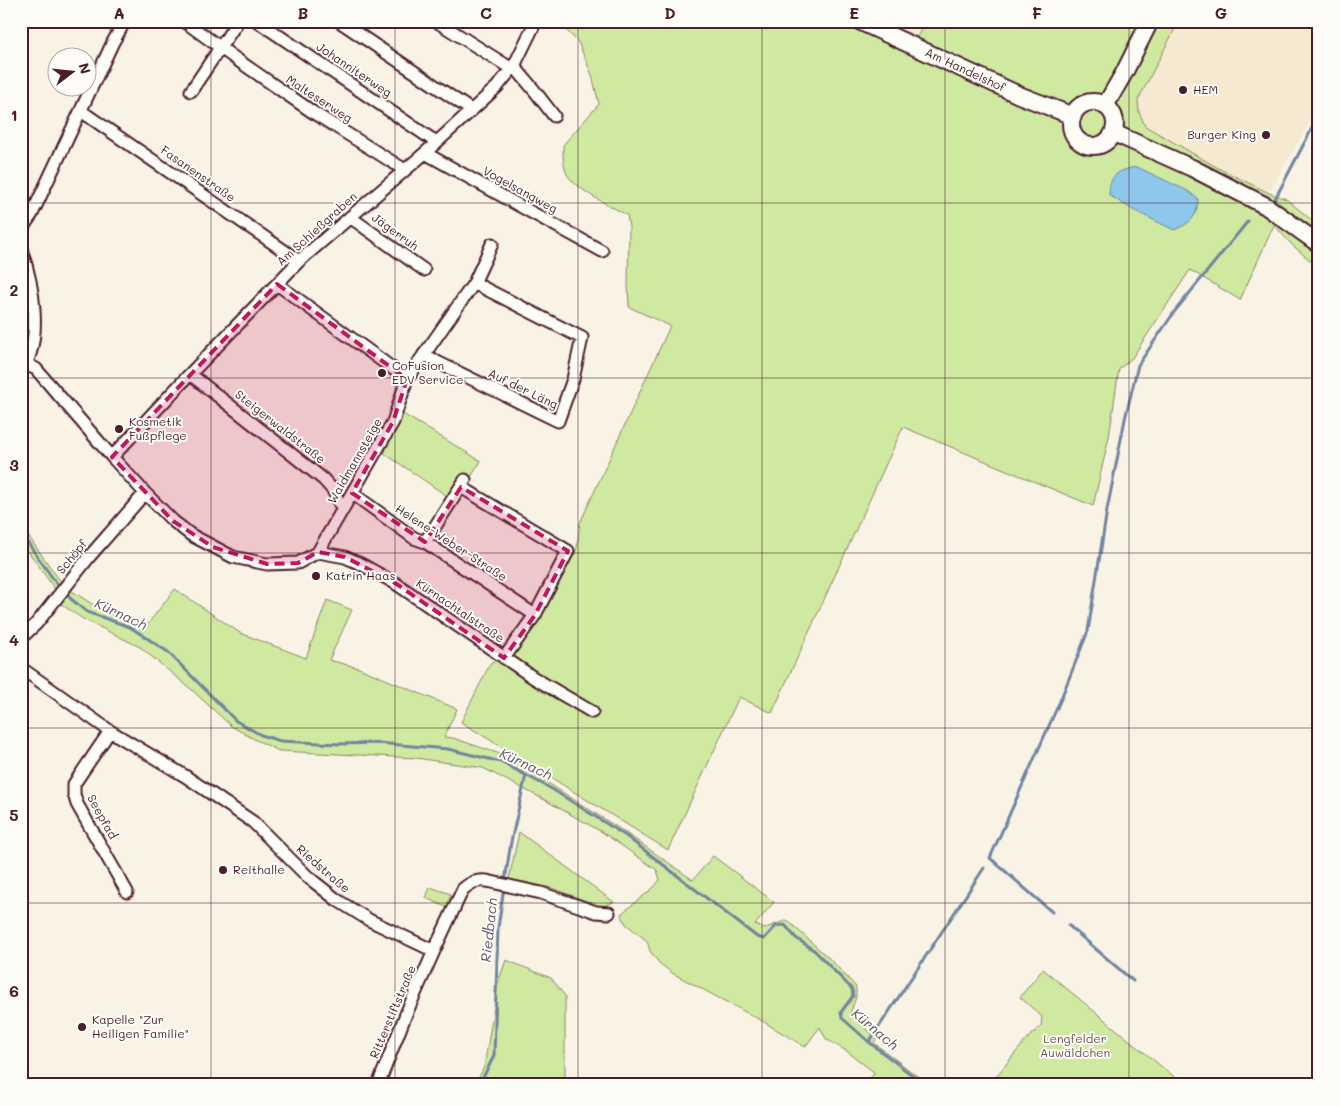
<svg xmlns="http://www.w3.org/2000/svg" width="1340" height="1106" font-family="Mali,sans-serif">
<rect width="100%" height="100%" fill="#f9f3e6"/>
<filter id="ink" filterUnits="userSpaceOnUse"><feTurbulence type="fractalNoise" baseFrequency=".02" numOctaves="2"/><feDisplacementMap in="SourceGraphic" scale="10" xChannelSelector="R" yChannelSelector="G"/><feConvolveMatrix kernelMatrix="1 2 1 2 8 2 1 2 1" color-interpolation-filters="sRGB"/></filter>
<g filter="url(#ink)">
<path fill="#f5e9d1" d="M 880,21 L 926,21 L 917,37 Z
M 1179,21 L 1319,21 L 1319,106 L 1269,193 L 1220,169 L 1145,126 L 1139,112 L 1138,100 Z"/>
<path fill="#cfe9a0" stroke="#8c8466" d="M 557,21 L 880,21 L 917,37 L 926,21 L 1179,21 L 1138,100 L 1139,112 L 1145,126 L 1220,169 L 1269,193 L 1286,199 L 1319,226 L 1319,268 L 1292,245 L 1274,225 L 1240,300 L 1190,270 L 1132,358 L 1119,369 L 1109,437 L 1093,506 L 903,427 L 772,713 L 739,697 L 668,850 L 461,722 L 491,662 L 509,659 L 542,614 L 550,601 L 577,548 L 580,523 L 670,326 L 629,307 L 628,284 L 629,227 L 627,215 C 612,207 572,188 566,172 C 563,164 563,154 563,145 L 599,104 L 592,75 L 578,42 Z
M 403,414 L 481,461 L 471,477 L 463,473 L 447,496 L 384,453 Z
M 21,526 L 61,582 L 72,591 L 92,604 L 121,617 L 143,630 L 175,589 L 240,633 L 306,658 L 327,600 L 352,610 L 329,660 L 359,668 L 457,709 L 444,737 L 453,738 L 506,756 L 626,833 L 693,880 L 713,856 L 774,902 L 755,925 L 759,926 L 763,929 L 787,920 L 833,962 L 856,987 L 856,997 L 850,1014 L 868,1031 L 878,1036 L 874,1043 L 929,1085 L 863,1085 L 875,1073 L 848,1052 L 826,1039 L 820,1027 L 805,1047 L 764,1022 L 672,973 L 659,963 L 650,951 L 647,941 L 626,924 L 621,914 L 653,888 L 660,880 L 657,870 L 602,832 L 543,799 L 483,768 L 416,758 L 279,751 L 254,739 L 231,726 L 192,690 L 140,647 L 83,619 L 61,604 L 54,588 L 21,541 Z
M 519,832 L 614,902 L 603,906 L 597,905 L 552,888 L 509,879 Z
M 430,887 L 451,894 L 446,907 L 426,898 Z
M 506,960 L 551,978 L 565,996 L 565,1085 L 475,1085 L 484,1067 L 498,983 Z
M 1043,969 L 1162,1067 L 1185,1085 L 989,1085 L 1026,1040 L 1041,1026 L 1042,1017 L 1020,997 Z"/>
<path fill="#8dc7ec" stroke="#72849f" d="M 1137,167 L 1188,191 L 1198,199 C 1197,218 1191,223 1174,230 L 1133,210 L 1109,195 C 1109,175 1118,170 1137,167 Z"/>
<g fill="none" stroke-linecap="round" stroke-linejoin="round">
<path stroke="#72849f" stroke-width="3" d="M 1275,199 L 1319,115
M 21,533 L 54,580 L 71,599 L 87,612 L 130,627 L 168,652 L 236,721 L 261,735 L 280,741 L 339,744 L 377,743 L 448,749 L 501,762 L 552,789 L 626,836 L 757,937 L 764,939 L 776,926 L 785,925 L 796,938 L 815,951 L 852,989 L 853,996 L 841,1012 L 842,1018 L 869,1042 L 925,1085
M 505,881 L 511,842 L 526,775
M 1052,912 L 990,858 L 1060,701 L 1088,631 L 1107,510 L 1125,419 L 1138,365 L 1175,311 L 1248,221
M 1068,925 L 1133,981
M 869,1042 L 984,868
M 479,1085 L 494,1056 L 498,928 L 504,887"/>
<g stroke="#4a1f2b" stroke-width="15">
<path id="street" d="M 105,21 L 121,28
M 184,21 L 236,59 L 314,113 L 405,170
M 257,21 L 436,142
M 339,21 L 471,110
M 436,21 L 512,69
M 514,66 L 534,90 L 554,116
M 191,91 L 238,21
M 81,111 L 299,261
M 425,153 L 529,211 L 602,251
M 350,217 L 424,270
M 21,230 L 32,214 L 113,42 L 125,21
M 21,249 C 33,283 44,341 21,372
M 277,284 L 407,379 L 393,422 L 318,552
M 424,354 L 437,362 L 558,421 L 573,379 L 582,338 L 474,283
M 26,364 L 36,369 L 112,457 L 145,493 L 173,521 L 191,535 L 233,557 L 267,564 L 298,563 L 318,552 L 345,557 L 361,564 L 395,583 L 534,678 L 592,712
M 190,374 L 323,479 L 333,490 L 343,510
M 407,379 L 474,283 L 492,244
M 112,457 L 190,374 L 299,261 L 425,153 L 497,87 L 514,66 L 536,21
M 461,487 L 568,551 L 535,615 L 504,658
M 352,493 L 414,538 L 425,542 L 535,615
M 425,542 L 465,480
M 21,638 L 36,624 L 89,557 L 145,493
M 21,668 L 110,731 L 185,776 L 253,822 L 308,877 L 337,900 L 369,920 L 434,951
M 110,731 L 74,784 L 74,794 L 77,804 L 127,892
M 378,1085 L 406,1014 L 434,951 L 463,889 C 471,882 477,880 487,881 L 541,893 L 596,912 L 609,913"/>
</g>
<g stroke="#4a1f2b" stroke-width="20">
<path id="secondary" d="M 859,21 L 1019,95 L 1073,116
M1071 124a22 22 0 1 1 44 0a22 22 0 1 1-44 0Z
M 1105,106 L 1124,73 L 1150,21
M 1114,133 L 1192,168 L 1266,206 L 1319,244"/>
</g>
<use href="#street" stroke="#fdfcf7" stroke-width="11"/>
<use href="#secondary" stroke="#fdfcf7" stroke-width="16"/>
</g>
</g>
<path fill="#c2185b" fill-opacity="0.2" stroke="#c2185b" stroke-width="4" stroke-dasharray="10 6" stroke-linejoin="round" d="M 277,284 L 407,379 L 393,422 L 352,493 L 425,542 L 461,487 L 568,551 L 535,615 L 504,658 L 395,583 L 345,557 L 318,552 L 298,563 L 267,564 L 213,547 L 173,521 L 112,457 Z"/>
<path fill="none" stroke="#4a1f2b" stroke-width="1" stroke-opacity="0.55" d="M 211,21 L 211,1085M 395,21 L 395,1085M 578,21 L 578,1085M 762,21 L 762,1085M 945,21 L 945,1085M 1129,21 L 1129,1085M 21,203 L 1319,203M 21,378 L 1319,378M 21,553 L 1319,553M 21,728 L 1319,728M 21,903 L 1319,903"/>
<g fill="#4a1f2b" stroke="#fdfcf7" stroke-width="2">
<circle cx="1183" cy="90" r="5"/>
<circle cx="1266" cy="135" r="5"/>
<circle cx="382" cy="373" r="5"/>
<circle cx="119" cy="429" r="5"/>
<circle cx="316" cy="576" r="5"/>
<circle cx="223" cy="870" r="5"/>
<circle cx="82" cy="1027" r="5"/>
</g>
<g text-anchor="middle" stroke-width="4" stroke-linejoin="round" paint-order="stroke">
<g font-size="12" fill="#4a1f2b" stroke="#fdfcf7">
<text transform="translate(354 70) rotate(34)" y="4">Johanniterweg</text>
<text transform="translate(965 70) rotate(25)" y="4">Am Handelshof</text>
<text transform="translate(319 99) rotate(33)" y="4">Malteserweg</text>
<text transform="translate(198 174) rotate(35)" y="4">Fasanenstraße</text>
<text transform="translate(520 190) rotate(29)" y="4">Vogelsangweg</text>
<text transform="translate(317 229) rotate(-42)" y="4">Am Schießgraben</text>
<text transform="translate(395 232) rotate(36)" y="4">Jägerruh</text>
<text transform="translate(523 389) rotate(26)" y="4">Auf der Läng</text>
<text transform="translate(280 427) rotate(38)" y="4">Steigerwaldstraße</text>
<text transform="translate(355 461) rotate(-60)" y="4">Waidmannsteige</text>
<text transform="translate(451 543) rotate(33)" y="4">Helene-Weber-Straße</text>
<text transform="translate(72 557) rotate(-51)" y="4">Schöpf</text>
<text transform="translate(460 611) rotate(34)" y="4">Kürnachtalstraße</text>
<text transform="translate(102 817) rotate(61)" y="4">Seepfad</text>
<text transform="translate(323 869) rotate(41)" y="4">Riedstraße</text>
<text transform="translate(393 1012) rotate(-67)" y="4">Ritterstiftstraße</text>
</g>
<g font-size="12" fill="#4a1f2b" stroke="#fdfcf7" text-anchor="start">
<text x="1193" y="94">HEM</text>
<text x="1256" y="139" text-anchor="end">Burger King</text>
<text x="392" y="370">CoFusion<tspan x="392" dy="14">EDV Service</tspan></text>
<text x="129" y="426">Kosmetik<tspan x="129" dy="14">Fußpflege</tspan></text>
<text x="326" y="580">Katrin Haas</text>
<text x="233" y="874">Reithalle</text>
<text x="92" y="1024">Kapelle "Zur<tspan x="92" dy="14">Heiligen Familie"</tspan></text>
</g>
<g font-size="12" fill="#6b5248" stroke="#fdfcf7">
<text x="1075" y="1043">Lengfelder<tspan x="1075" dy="14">Auwäldchen</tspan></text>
</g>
<g font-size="14" font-style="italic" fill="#5e5165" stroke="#fdfcf7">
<text transform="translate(121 614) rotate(25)" y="5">Kürnach</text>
<text transform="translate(526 764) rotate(25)" y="5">Kürnach</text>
<text transform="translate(489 930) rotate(-84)" y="5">Riedbach</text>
<text transform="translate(875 1029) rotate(40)" y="5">Kürnach</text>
</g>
</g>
<rect width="1340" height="1106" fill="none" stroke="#fdfcf7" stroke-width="55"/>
<g transform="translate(72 72) rotate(74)"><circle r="24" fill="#fdfcf7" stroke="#b5a4a5"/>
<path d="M0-4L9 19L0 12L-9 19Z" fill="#4a1f2b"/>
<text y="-8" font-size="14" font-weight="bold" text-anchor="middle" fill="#4a1f2b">N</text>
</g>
<rect x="28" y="28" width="1284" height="1050" fill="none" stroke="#4a1f2b" stroke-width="2"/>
<g font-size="16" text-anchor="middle" font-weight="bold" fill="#4a1f2b">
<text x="119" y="19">A</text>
<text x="303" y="19">B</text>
<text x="486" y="19">C</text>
<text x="670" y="19">D</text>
<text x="854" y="19">E</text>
<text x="1037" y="19">F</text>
<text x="1221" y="19">G</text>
<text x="14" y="121">1</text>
<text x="14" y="296">2</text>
<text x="14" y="471">3</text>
<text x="14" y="646">4</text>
<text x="14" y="821">5</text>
<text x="14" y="997">6</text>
</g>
</svg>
